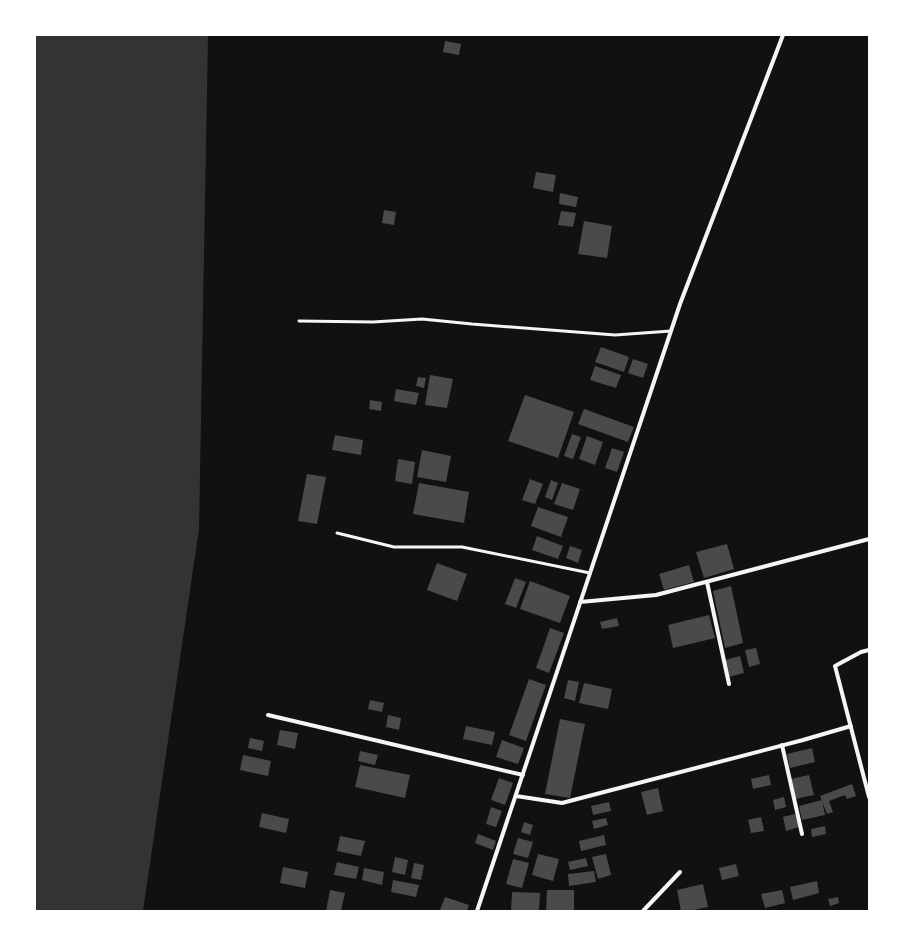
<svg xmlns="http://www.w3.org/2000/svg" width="904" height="946" font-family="'DejaVu Sans',sans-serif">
<rect width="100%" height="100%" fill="#111"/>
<path fill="#333" d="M 35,35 L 208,35 L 199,529 L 143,911 L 35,911 Z"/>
<path fill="#4a4a4a" d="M 445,41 L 461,44 L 459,55 L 443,52 Z
M 536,172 L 556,175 L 553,192 L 533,188 Z
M 560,193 L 578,197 L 576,207 L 559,204 Z
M 384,210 L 396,212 L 394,225 L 382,223 Z
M 561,211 L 576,213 L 573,227 L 558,225 Z
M 584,221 L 612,226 L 607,258 L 578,254 Z
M 601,347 L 629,357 L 624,372 L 595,362 Z
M 633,359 L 648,364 L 643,378 L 628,373 Z
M 595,366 L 621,375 L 616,388 L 590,380 Z
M 430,375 L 453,379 L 447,408 L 425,405 Z
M 418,377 L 426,378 L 424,388 L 416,386 Z
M 396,389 L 419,393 L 416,405 L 394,401 Z
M 525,395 L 574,412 L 558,458 L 508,441 Z
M 370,400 L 382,402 L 381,411 L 369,409 Z
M 584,409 L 634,427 L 628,442 L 578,424 Z
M 572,434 L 581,437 L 573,459 L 564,456 Z
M 335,435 L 363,440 L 361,455 L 332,450 Z
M 587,436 L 603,442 L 595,465 L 579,459 Z
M 612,448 L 624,452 L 617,472 L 605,468 Z
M 422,450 L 451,456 L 446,482 L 417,477 Z
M 398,459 L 415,462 L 412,484 L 395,481 Z
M 307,474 L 326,477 L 317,524 L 298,521 Z
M 530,479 L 543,484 L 535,504 L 522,500 Z
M 551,480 L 558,483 L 552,500 L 545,497 Z
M 419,483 L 469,492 L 464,523 L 413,514 Z
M 562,483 L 580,489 L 573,510 L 554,504 Z
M 538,507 L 568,517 L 561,537 L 531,526 Z
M 537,536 L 563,546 L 558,559 L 532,550 Z
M 727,544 L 734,569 L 704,578 L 696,552 Z
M 570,546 L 582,550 L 578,563 L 566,558 Z
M 437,563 L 467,574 L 457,601 L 427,590 Z
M 689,565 L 694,582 L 664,590 L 659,574 Z
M 515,578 L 526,582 L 516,608 L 505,604 Z
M 530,581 L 570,596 L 560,623 L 520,609 Z
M 731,586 L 743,643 L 725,648 L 713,591 Z
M 709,615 L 715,638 L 673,648 L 668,625 Z
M 617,618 L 619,626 L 602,629 L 600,622 Z
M 550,628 L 564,633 L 549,673 L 536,668 Z
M 756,648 L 760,664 L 749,667 L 745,650 Z
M 740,656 L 744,673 L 729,677 L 725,660 Z
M 529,679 L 546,685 L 526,741 L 509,735 Z
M 568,680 L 579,682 L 575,701 L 564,698 Z
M 584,683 L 612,689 L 608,709 L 579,703 Z
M 370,700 L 384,703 L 382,712 L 368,709 Z
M 388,715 L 401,718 L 399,730 L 386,727 Z
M 560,719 L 585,724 L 570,798 L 545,794 Z
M 466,726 L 495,732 L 492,745 L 463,739 Z
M 280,730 L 298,733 L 295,749 L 277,745 Z
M 250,738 L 264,741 L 262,751 L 248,748 Z
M 502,740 L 524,748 L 518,764 L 496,757 Z
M 812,748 L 815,762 L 790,768 L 787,754 Z
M 360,751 L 378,755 L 375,765 L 358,761 Z
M 243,755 L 271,761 L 268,776 L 240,770 Z
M 360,765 L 410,775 L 405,798 L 355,787 Z
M 769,775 L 771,785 L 753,789 L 751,779 Z
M 809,775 L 814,795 L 795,799 L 791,779 Z
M 499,778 L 513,783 L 505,805 L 491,800 Z
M 852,784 L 856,796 L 847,799 L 845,795 L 829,801 L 833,812 L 827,814 L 820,796 Z
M 658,788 L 663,811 L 647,815 L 641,792 Z
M 784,797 L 786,807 L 775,810 L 773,800 Z
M 822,800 L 825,815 L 802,820 L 799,806 Z
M 609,802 L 611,811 L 593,815 L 591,806 Z
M 491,807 L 502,811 L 496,827 L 486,824 Z
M 262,813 L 289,819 L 286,833 L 259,827 Z
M 795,814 L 799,827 L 786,831 L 783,817 Z
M 761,817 L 764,831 L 751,833 L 748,820 Z
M 606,818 L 608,825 L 594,829 L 592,821 Z
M 524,822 L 533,825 L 530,835 L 521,832 Z
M 825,826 L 826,834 L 812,837 L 811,829 Z
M 478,834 L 496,841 L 493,850 L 475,843 Z
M 604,835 L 606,845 L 581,851 L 579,841 Z
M 340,836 L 365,841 L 361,856 L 337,851 Z
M 518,838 L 533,842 L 528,858 L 513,854 Z
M 538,854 L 559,859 L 553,881 L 532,875 Z
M 606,854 L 611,875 L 598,879 L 592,857 Z
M 395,857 L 408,860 L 405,875 L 392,872 Z
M 586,858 L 588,866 L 570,870 L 568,862 Z
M 513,859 L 529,863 L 522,888 L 506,884 Z
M 337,862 L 359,867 L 356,879 L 334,875 Z
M 414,863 L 424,865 L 421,880 L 411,878 Z
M 736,864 L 739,876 L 722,880 L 719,868 Z
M 283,867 L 308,872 L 305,888 L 280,883 Z
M 364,868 L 384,872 L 382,885 L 362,880 Z
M 594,871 L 596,882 L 569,886 L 568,874 Z
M 393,880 L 419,885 L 416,897 L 391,892 Z
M 817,881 L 819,893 L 793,900 L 790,887 Z
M 703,884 L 708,907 L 689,911 L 681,911 L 677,890 Z
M 330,890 L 345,893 L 341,911 L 326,911 Z
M 547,890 L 574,890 L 574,911 L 546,911 Z
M 782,890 L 785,903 L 765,908 L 761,894 Z
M 512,892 L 540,893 L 539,911 L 511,911 Z
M 445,897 L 469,905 L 467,911 L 444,911 L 440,910 Z
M 838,897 L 839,903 L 830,906 L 828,899 Z"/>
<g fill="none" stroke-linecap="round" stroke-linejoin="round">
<path stroke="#f5f5f5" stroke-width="3" d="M 299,321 L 373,322 L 422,319 L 472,324 L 615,335 L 671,331
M 337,533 L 394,547 L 462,547 L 590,573"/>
<path stroke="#f5f5f5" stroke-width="4" d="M 707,582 L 729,684
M 580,602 L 656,595 L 869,539
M 869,650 L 861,652 L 835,666 L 869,797
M 268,715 L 523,775
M 782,745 L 802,834
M 516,796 L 562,803 L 803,740 L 851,726
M 477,911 L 680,304 L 783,35
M 643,911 L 680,872"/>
</g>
<rect width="904" height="946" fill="none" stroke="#ffffff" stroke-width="72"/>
</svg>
